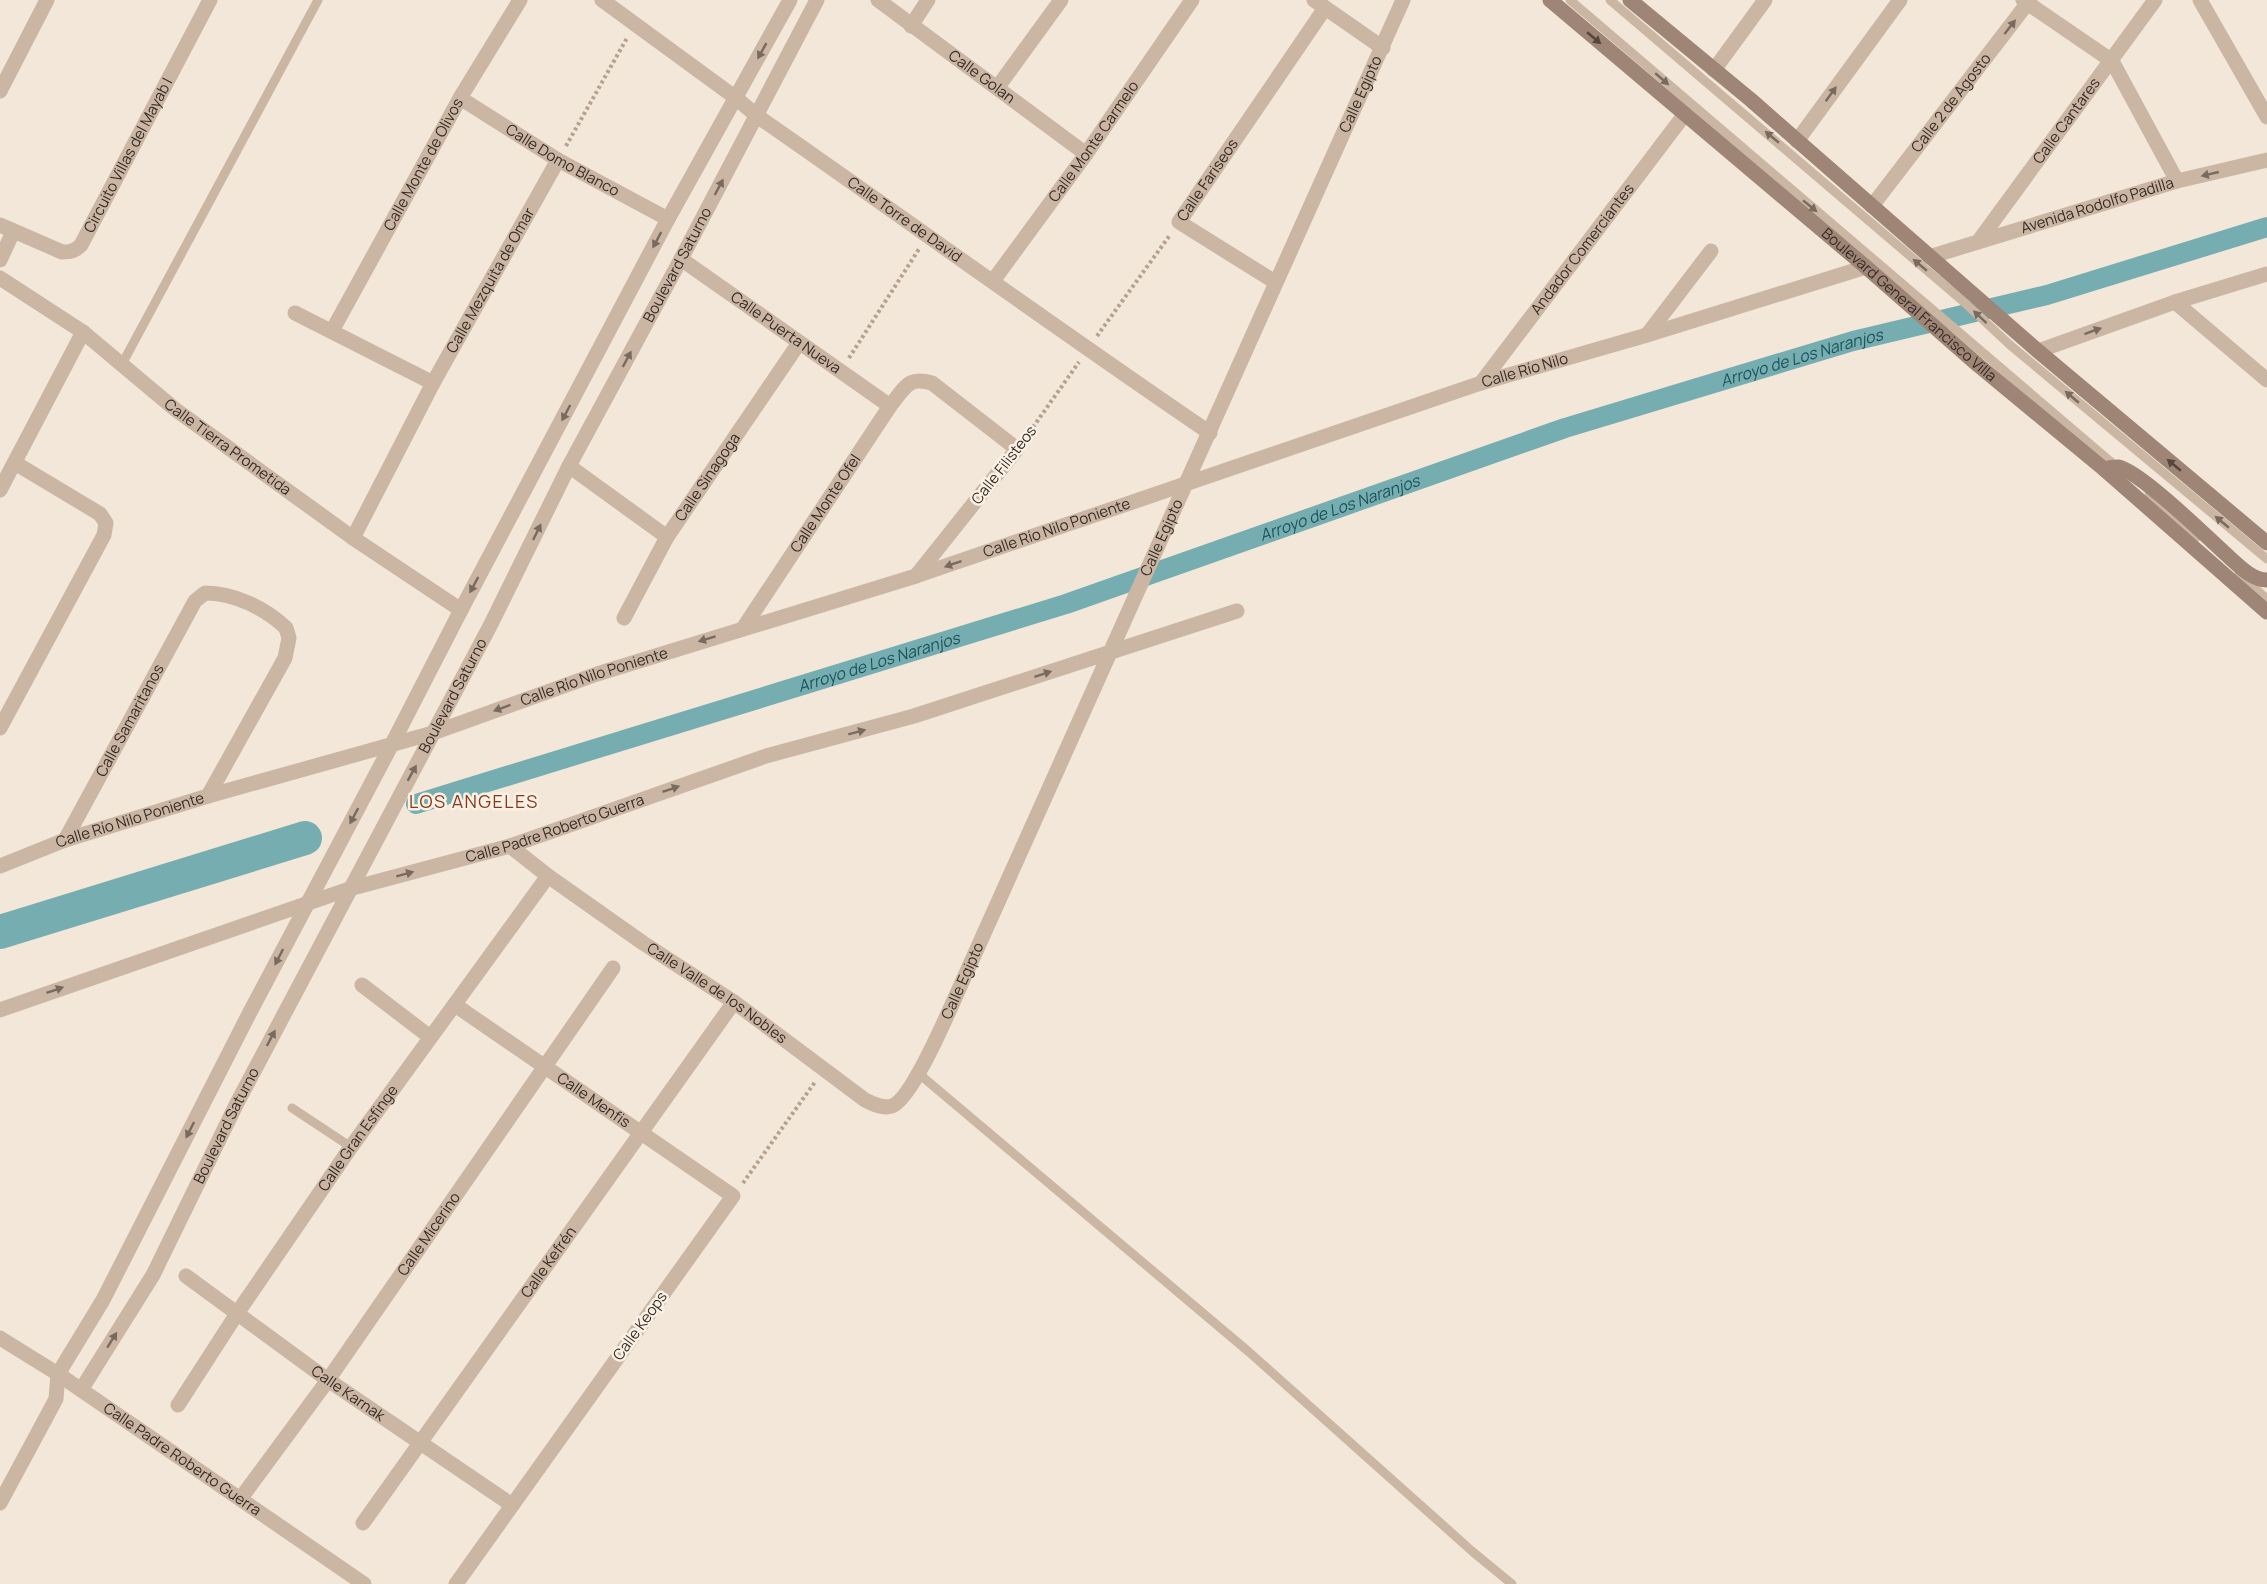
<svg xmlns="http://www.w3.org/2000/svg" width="2267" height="1584" font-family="Manrope,sans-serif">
<rect width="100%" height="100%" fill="#f2e7d8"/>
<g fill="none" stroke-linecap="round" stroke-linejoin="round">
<path stroke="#76adb0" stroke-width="20" id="s1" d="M 416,804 L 1066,604 L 1565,428 L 1853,341 L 2047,295 L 2267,227"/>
<path stroke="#76adb0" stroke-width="34" d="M 0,932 L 305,838"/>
<path stroke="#b6a08e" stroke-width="4" stroke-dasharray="3 3" stroke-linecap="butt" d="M 566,146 L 627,38
M 1097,336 L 1170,235
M 849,358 L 919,249
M 1026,437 L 1079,362
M 743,1183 L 815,1082"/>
<path stroke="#cbb6a4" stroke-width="9" d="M 1570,0 L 2118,468
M 1610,0 L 1964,302 L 2010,345 L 2267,559
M 121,366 L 318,0
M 2149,495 L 2197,537
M 2239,574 L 2267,599
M 918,1073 L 1249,1352 L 1473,1552 L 1512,1584
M 292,1108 L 351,1147"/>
<g stroke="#cbb6a4" stroke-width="15">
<path id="s2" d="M 602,0 L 736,98 L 757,116 C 908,221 1057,329 1210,433"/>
<path id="s3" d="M 878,0 L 1086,154"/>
<path d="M 1314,0 L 1383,48"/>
<path d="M 2023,0 L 2112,61 L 2177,181"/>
<path d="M 2200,0 L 2267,117"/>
<path d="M 911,26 L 928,0"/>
<path d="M 1714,70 L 1765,0"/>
<path d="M 997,88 L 1061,0"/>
<path d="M 0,91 L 47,0"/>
<path id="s4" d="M 460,98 L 558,160 L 668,219"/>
<path d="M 1797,141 L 1900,0"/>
<path id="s5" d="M 1872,206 L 2030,0"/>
<path id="s6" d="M 0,225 L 62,252 C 71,252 75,251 81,245 L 210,0"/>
<path id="s7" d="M 1978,242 L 2155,0"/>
<path id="s8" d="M 1929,257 L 2177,181 L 2267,160"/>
<path id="s9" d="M 681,259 L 890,406"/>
<path d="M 0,260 L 13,232"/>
<path id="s10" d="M 0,278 L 83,332 L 176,410 L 353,538 L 461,610"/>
<path id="s11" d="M 993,281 L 1086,154 L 1192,0"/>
<path id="s12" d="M 1275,282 L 1179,222 L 1325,8"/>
<path d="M 2175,302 L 2267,380"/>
<path d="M 295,313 L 433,383"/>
<path id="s13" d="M 332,331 L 460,98 L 520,0"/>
<path d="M 1647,335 L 1711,251"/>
<path d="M 2038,351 L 2175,302 L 2267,274"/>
<path id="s14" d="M 1481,383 L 1685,114"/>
<path d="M 569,466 L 667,537"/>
<path d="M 0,490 L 83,332"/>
<path id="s15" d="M 353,538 L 433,383 L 558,160"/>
<path id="s16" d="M 624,618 L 667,537 L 799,343"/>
<path id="s17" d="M 744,627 L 890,406 C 905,388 907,376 932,383 L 1017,449 L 916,576"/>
<path d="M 0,728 L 104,535 L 106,523 L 100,514 L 15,463"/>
<path id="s18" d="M 65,840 L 195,601 L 205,593 C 234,593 265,608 286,628 L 289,638 L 285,658 L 208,796"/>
<path id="s19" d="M 510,846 L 548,876 L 643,943 L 734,1002 L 865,1100 C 873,1104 883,1109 892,1106 C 912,1099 949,1011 959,989 L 1403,0"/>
<path id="s20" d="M 0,866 L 65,840 L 208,796 L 433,733 L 597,674 L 916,576 L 1481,383 L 1647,335 L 1866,267"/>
<path d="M 362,985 L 430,1037"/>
<path id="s21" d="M 455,1005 L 733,1196 L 456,1584"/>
<path id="s22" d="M 0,1010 L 349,889 L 510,846 L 766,756 L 914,716 L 1237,611"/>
<path id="s23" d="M 186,1276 L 328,1380 L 512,1505"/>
<path id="s24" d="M 0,1338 L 58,1374 L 364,1584"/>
<path id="s25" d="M 178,1405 L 238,1312 L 351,1147 L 548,876"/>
<path id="s26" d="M 241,1498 L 328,1380 L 613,968"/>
<path d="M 0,1503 L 56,1399 L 58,1374"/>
<path id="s27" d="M 363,1523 L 734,1002"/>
</g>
<g stroke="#cbb6a4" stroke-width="15">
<path d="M 58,1374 L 103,1300 L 250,1012 L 391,746 L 461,610 L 668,219 L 790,0"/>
<path id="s28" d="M 81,1390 L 153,1275 L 237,1103 L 490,626 L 569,466 L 681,259 L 817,0"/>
</g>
<g stroke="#9e8575" stroke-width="15">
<path id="s29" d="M 1550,0 L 1866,267 L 1978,365 L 2104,469 L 2267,612"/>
<path d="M 1630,0 L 1751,100 L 2038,351 L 2267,543"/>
<path d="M 2104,469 C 2108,468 2113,467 2118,467 C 2140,471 2208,538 2229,557 C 2239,566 2252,580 2267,580"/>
</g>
</g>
<defs><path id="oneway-solid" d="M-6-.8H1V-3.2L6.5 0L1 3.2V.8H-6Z" transform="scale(1.5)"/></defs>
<g fill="#796a5f">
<use href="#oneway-solid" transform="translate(2010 27) rotate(-52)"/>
<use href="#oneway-solid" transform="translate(762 51) rotate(119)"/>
<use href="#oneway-solid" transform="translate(1662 79) rotate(41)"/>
<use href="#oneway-solid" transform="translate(1831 94) rotate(-54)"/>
<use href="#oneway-solid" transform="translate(1772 137) rotate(-140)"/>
<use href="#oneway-solid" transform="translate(2210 174) rotate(167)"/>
<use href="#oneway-solid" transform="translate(719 187) rotate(-62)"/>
<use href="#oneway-solid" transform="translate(1810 206) rotate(39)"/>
<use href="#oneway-solid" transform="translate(657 240) rotate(118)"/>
<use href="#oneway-solid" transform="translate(1920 265) rotate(-140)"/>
<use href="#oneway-solid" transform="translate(1980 317) rotate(-137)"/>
<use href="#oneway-solid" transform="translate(2093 331) rotate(-20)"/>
<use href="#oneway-solid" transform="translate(627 359) rotate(-62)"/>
<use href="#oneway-solid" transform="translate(2072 397) rotate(-140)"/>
<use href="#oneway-solid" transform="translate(566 413) rotate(118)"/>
<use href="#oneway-solid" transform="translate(2222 522) rotate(-140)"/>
<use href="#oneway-solid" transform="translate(537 532) rotate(-64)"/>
<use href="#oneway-solid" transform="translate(953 564) rotate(161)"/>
<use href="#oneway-solid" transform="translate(474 585) rotate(118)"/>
<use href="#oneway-solid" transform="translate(707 639) rotate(163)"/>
<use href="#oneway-solid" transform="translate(1043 674) rotate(-18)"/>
<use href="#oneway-solid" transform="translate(502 708) rotate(160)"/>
<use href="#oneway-solid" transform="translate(857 732) rotate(-15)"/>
<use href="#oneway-solid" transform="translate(412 773) rotate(-61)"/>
<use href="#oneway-solid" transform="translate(671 789) rotate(-19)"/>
<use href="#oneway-solid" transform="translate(354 816) rotate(118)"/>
<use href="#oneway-solid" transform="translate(405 874) rotate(-15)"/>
<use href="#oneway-solid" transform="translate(279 957) rotate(117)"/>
<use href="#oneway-solid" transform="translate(55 990) rotate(-19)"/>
<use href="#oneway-solid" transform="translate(271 1038) rotate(-62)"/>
<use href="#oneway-solid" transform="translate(190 1130) rotate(117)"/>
<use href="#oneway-solid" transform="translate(112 1340) rotate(-58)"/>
</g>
<g fill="#55463e">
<use href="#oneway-solid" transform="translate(1594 38) rotate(40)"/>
<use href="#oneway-solid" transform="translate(2174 465) rotate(-140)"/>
</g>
<g text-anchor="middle" stroke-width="5" stroke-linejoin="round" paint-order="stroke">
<g font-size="15" fill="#362b26" stroke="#faf1e5">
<text dy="5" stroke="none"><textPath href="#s3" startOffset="129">Calle Golan</textPath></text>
<text dy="5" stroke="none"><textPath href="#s19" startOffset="1582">Calle Egipto</textPath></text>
<text dy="5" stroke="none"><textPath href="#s5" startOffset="130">Calle 2 de Agosto</textPath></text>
<text dy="5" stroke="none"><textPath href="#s7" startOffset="150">Calle Cantares</textPath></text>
<text dy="5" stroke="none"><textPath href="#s11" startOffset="172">Calle Monte Carmelo</textPath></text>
<text dy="5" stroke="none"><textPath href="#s6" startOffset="190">Circuito Villas del Mayab I</textPath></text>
<text dy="5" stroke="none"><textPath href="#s4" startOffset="120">Calle Domo Blanco</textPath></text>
<text dy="5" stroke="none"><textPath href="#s13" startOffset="190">Calle Monte de Olivos</textPath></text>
<text dy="5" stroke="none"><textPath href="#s12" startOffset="164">Calle Fariseos</textPath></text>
<text dy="5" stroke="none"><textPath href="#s8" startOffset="176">Avenida Rodolfo Padilla</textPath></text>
<text dy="5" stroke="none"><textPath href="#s2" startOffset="374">Calle Torre de David</textPath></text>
<text dy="5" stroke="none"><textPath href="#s14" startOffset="168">Andador Comerciantes</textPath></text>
<text dy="5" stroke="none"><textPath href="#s28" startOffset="1274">Boulevard Saturno</textPath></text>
<text dy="5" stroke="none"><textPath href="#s15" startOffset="292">Calle Mezquita de Omar</textPath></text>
<text dy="5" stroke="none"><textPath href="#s29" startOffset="471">Boulevard General Francisco Villa</textPath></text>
<text dy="5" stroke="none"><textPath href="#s9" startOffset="128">Calle Puerta Nueva</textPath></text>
<text dy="5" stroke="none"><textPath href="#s20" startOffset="1604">Calle Río Nilo</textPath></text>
<text dy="5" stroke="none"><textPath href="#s10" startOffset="284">Calle Tierra Prometida</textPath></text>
<text transform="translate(1004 465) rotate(-52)" y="5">Calle Filisteos</text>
<text dy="5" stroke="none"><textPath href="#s16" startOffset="164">Calle Sinagoga</textPath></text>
<text dy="5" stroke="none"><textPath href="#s17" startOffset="148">Calle Monte Ofel</textPath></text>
<text dy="5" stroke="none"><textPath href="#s20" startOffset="1110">Calle Río Nilo Poniente</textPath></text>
<text dy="5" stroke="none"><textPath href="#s19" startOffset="1096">Calle Egipto</textPath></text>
<text dy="5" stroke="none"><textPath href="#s20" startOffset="624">Calle Río Nilo Poniente</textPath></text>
<text dy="5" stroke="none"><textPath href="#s28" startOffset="788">Boulevard Saturno</textPath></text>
<text dy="5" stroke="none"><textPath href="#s18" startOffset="136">Calle Samaritanos</textPath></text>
<text dy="5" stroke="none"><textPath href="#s20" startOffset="138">Calle Río Nilo Poniente</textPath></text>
<text dy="5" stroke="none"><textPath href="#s22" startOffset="584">Calle Padre Roberto Guerra</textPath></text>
<text dy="5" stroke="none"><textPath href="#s19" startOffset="610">Calle Egipto</textPath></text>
<text dy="5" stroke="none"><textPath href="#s19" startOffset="254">Calle Valle de los Nobles</textPath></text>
<text dy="5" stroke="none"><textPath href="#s21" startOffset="168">Calle Menfis</textPath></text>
<text dy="5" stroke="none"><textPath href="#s28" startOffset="302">Boulevard Saturno</textPath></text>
<text dy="5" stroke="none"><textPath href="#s25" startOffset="322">Calle Gran Esfinge</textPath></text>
<text dy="5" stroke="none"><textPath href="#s26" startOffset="324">Calle Micerino</textPath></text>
<text dy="5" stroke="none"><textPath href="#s27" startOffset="320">Calle Kefrén</textPath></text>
<text transform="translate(640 1326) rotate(-54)" y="5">Calle Keops</text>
<text dy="5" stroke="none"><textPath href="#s23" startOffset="200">Calle Karnak</textPath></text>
<text dy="5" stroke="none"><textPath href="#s24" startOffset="219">Calle Padre Roberto Guerra</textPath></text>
</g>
<g font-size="16" font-style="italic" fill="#1a5359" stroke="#faf1e5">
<text dy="6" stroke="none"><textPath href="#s1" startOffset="1456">Arroyo de Los Naranjos</textPath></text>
<text dy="6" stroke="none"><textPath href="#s1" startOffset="970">Arroyo de Los Naranjos</textPath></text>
<text dy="6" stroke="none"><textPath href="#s1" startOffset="484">Arroyo de Los Naranjos</textPath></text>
</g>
<g font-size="18" letter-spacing="1.5" fill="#88371b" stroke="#faf1e5">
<text x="474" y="808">LOS ANGELES</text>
</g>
</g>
</svg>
